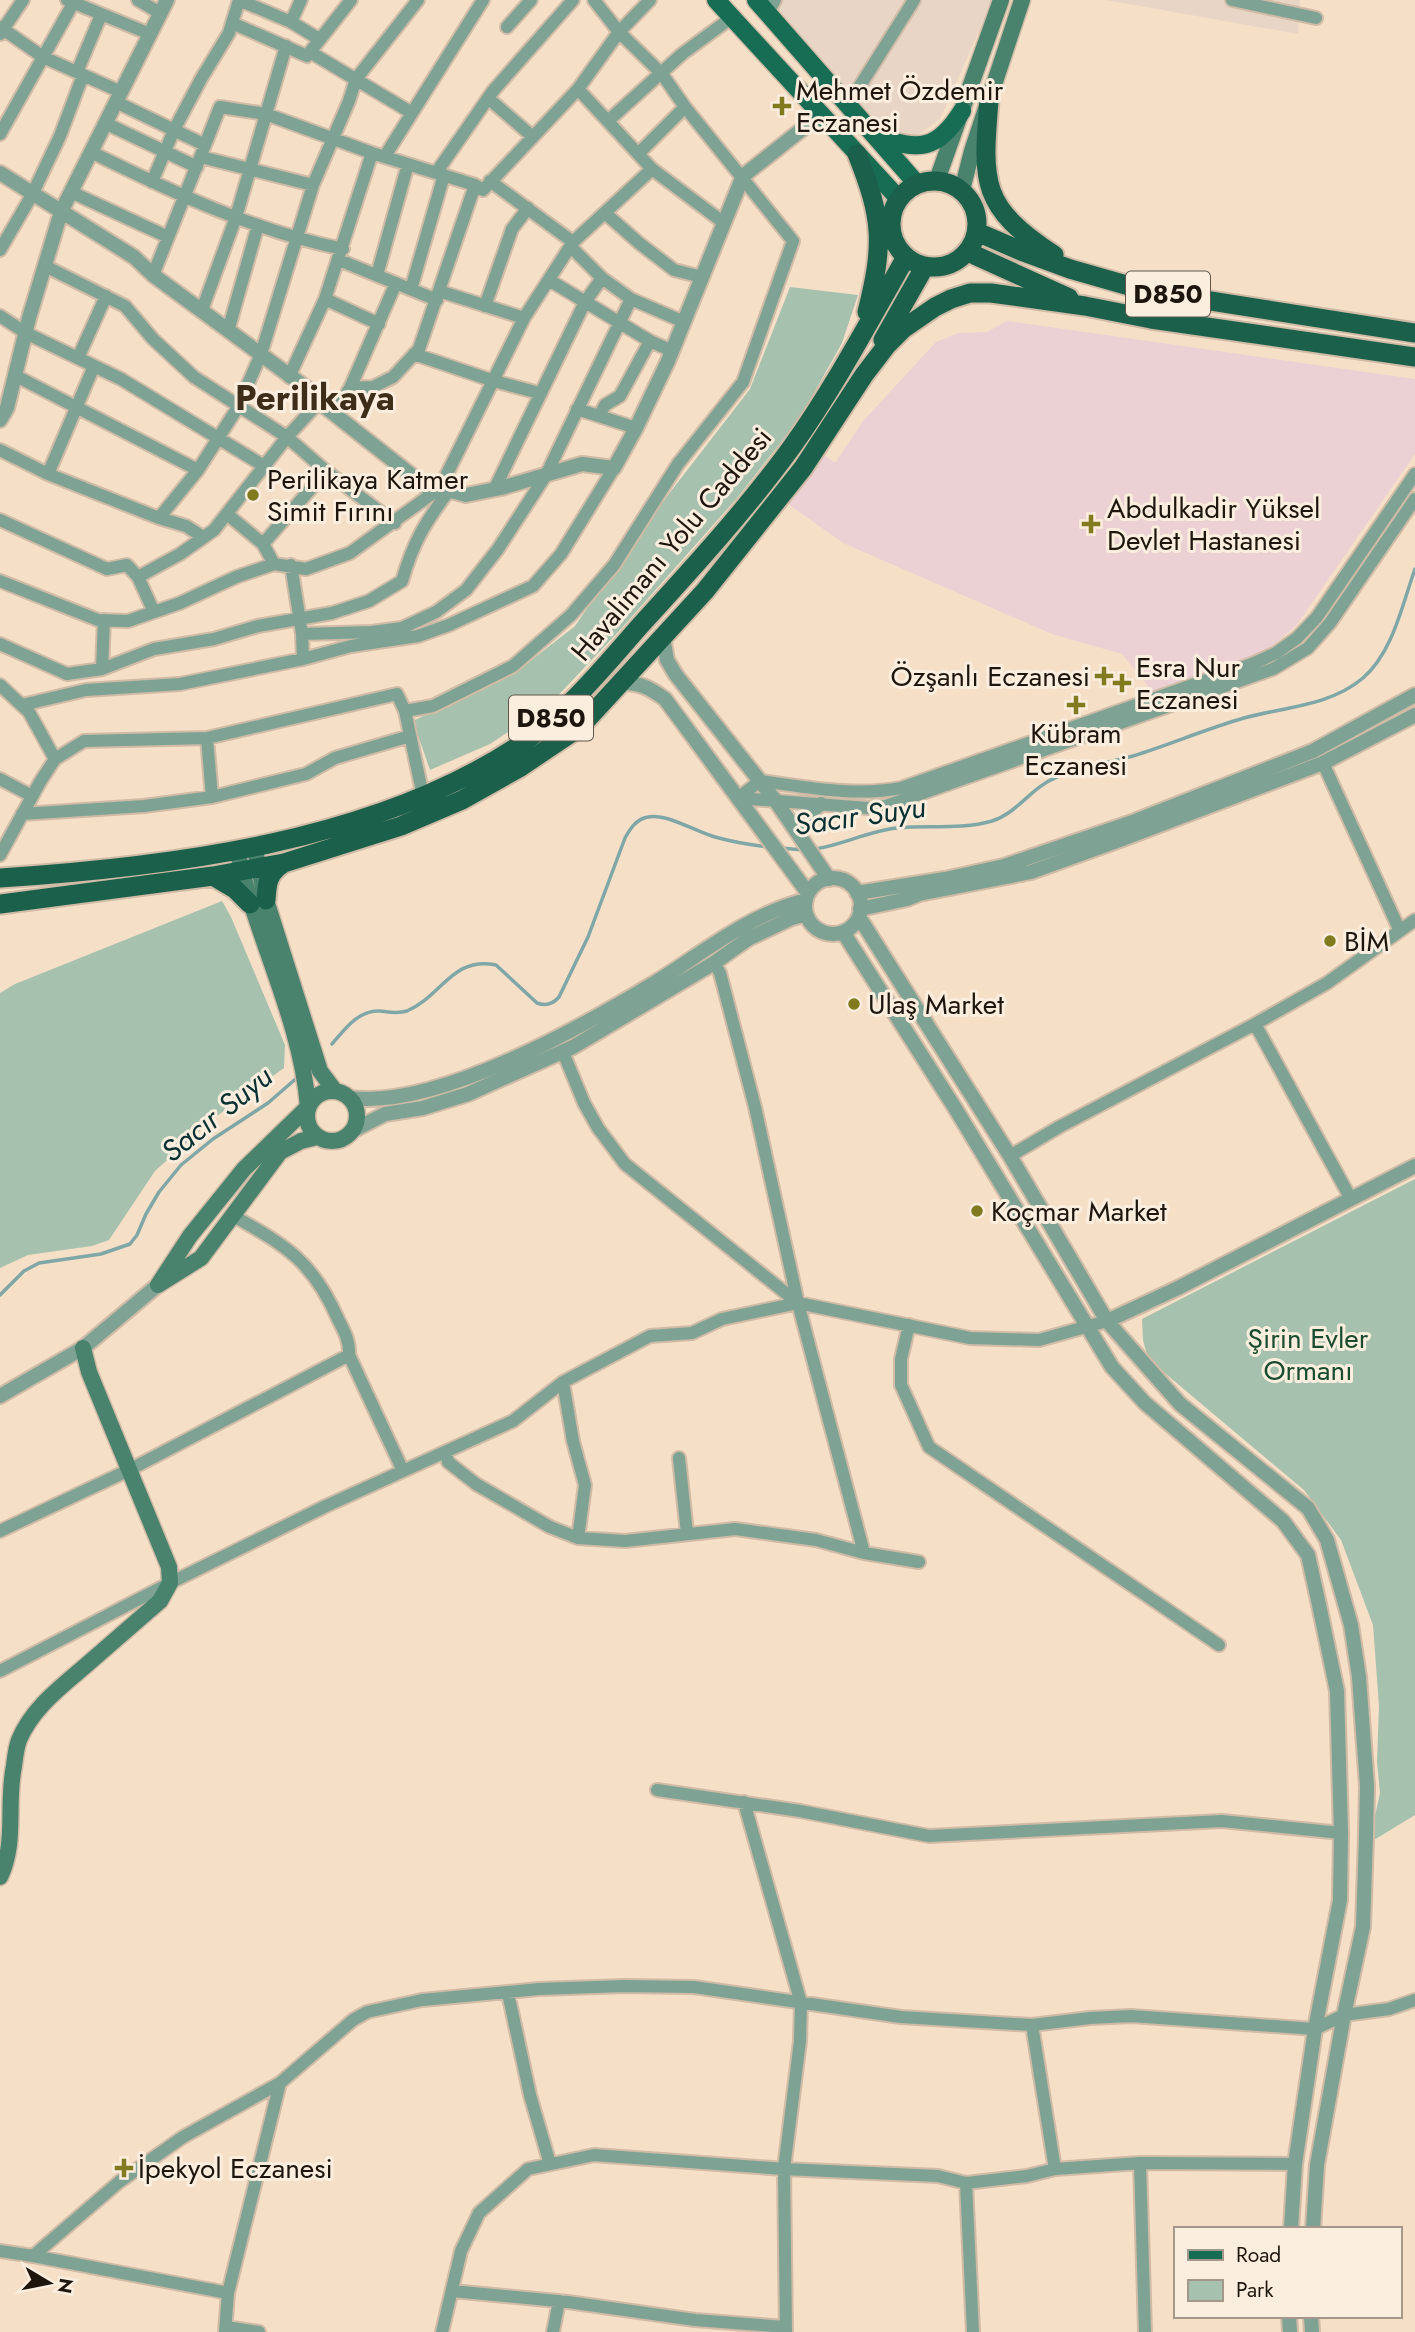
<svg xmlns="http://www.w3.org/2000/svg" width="1415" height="2332" font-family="Jost,sans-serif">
<rect width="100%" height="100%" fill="#f6dfc7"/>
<path fill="#e9d5c6" d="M 758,0 L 993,0 L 940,119 L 910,141 L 883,135 Z
M 1106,0 L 1300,0 L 1298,34 Z"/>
<path fill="#ecd1d4" d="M 1007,321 L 1415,379 L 1415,454 L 1296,626 L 1271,647 L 1241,663 L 1153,692 L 1122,654 L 1052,634 L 843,543 L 788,504 L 824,455 L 835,463 L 864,420 L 936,342 L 958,333 L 987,332 Z"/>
<path fill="#a7c1af" d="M 790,287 L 858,295 L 842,343 L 800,418 L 737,498 L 620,630 L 549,705 L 490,744 L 430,770 L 413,721 L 524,666 L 575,626 L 644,526 L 750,389 Z
M 222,901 L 231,917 L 285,1045 L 284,1068 L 214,1118 L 155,1171 L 109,1240 L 92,1246 L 28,1255 L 0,1268 L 0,993 L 15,984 Z
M 1415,1179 L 1415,1815 L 1369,1843 L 1380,1793 L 1377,1762 L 1379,1706 L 1373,1625 L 1341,1540 L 1304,1490 L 1148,1359 L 1143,1340 L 1142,1319 Z"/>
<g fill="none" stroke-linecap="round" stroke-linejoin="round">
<path stroke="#7fa7a7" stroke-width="3.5" d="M 780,848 L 804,850
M 815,849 C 843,845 868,831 897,828 C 928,825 961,830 992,821 C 1018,813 1031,787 1057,777 C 1081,767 1108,763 1133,756 C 1171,744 1206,729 1244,718 C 1284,707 1330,706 1363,678 C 1393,652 1402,605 1415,569
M 332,1044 C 345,1029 358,1010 380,1011 C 389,1012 398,1014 407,1011 C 442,996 452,956 496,965 L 537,1003 C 545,1006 553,1004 559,997 L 588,937 L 625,838 C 630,829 636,819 648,817 C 667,813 696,832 715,837 C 733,842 751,845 769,847
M 0,1295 L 24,1271 L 39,1263 L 101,1254 L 130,1244 L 137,1235 L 146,1214 L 159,1192 L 181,1165 L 213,1139 L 268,1103 L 299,1076"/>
<g stroke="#cfbba6" stroke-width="16">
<path id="minor" d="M 67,0 L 150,34
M 138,0 L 160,13
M 239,0 L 291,22 L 319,39
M 351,0 L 310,52 L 412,113
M 1232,0 L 1316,18
M 768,13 L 775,0
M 291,22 L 301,0
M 232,23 L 307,56 L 310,52
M 0,27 L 43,57 L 121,92
M 507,27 L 531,0
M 0,34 L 23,0
M 77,72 L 101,15
M 578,89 L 652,169 L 724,223
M 488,98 L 533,137
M 116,102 L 205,145 L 153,275
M 848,105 L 914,0
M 608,121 L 682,54 L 731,18
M 105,123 L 197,167
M 0,134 L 75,0
M 205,145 L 220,107 L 266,114 L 372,153 L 475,185 L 483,190 L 578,89 L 619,32 L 650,0
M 91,152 C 172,192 254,231 343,249
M 638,154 L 685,107
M 385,156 L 483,0
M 201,157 L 313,185
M 436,173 L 493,91 L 573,0
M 490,181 L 573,242
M 152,182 L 174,130 L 201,79 L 229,33 L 239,0
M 71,192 L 168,237
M 605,213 L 639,243 L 674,270 L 702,277
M 570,246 L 602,278 L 631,299 L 684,322
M 0,250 L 32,195 L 60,136 L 83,75
M 339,260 L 437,300
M 45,266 L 125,306 L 153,339 L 194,377 L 287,437 L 326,471 L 395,523
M 377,275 L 408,164
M 549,280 L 650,341 L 672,351
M 411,289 L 444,175
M 439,291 L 524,318
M 325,299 L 379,324
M 485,306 L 512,229 L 528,208
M 202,310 L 236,217 L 286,46
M 0,316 L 26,333 L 121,379 L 264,466
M 228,331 L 258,225
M 414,354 L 494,381 L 539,393
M 78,358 L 106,296
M 16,376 L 198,470
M 289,377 L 325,299 L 372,153
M 350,388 L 396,283
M 577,409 L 636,428
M 334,414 L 350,388 L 373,387 L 393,377 L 419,349 L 475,185
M 599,416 L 605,405 L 620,396 L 650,341
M 0,450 L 48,474 L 159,518 L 198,470 L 238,407 L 261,354 L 313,185 L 349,101 L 356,79 L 418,0
M 48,474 L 94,366
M 494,490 L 585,302 L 602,278
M 227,514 L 263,544 L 274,564
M 159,518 L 186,526 L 203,537
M 0,520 L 107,569 L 127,565 L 138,577
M 263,544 L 326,471
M 291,565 L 302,634 L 303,659
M 0,581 L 98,620 L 128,621 L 180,603 L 236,577 L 274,564 L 306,569 L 350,553 L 440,488 L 524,318 L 573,242 L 652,169
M 154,612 L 138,577 L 180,554 L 214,530 L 287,437 L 319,402
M 302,634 L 372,632 L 402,628 L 436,612 L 466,590 L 498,549 L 546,475 L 631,299
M 0,644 L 67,674 L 102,669 L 154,649 L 214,639 L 258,626 L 332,613 L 369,601 L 402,581 C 413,543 424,524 448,492
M 102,669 L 104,620
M 0,685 L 29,712 L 55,759 L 84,741 L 207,738 L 397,694 L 405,711
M 22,705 L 86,690 L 180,684 L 303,659 L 351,646 L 418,636 L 449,625 L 533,586 L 561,554 L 614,468
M 207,738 L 212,797
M 1323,763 L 1400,931
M 0,779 L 32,796
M 423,796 L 405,711 L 433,706 L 513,666 L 571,615 L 614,565 L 678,464 L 743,382 L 793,241 L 685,107 L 662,74 L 619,32 L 594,0
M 738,798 L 760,781 C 807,787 854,797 901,788 L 1252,664 L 1276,653 L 1297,638 L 1317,617 L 1415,474
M 738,798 L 868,808 L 886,806 L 1273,669 L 1308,648 L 1330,623 L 1415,499
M 22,814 L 144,806 L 212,797 L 306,774 L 335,758 L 410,736
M 0,855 L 40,782 L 55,759
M 714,963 L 720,973 L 755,1107 L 798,1303 L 864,1553
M 1255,1024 L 1351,1199
M 563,1052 L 584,1103 L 598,1128 L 625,1164 L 798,1303 L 970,1338 L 1039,1340 L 1107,1321
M 1010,1156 L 1059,1127 L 1255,1024 L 1327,983 L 1415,920
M 909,1325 L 901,1359 L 901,1385 L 929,1447 L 1219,1645
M 349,1355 L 403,1471
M 563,1382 L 573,1441 L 585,1485 L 578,1538
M 446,1452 L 448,1462 L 476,1484 L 550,1527 L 578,1538 L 625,1541 L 735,1529 L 816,1540 L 864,1553 L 919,1562
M 679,1458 L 687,1533
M 0,1531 L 129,1470 L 349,1355 C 350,1341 344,1331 338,1319 C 312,1260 286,1246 232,1215
M 0,1671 L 170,1583 L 326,1506 L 513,1421 L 563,1382 L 650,1336 L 692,1333 L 722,1319 L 798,1303
M 657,1790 L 800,1811 L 929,1836 L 1222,1821 L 1341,1833
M 744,1802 L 801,2003 L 800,2041 L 784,2169 L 786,2332
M 508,1993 L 530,2095 L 550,2164
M 1032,2025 L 1055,2169
M 1140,2163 L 1145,2332
M 966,2183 L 973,2332
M 0,2251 L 33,2256 L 119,2182 L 183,2137 L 280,2083 L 353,2020 L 367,2012 L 422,2000 L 539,1989 L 624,1986 L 694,1987 L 901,2017 L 1032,2025 L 1090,2018 L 1131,2016 L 1315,2029 L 1344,2015 L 1389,2009 L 1415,2000
M 33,2256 L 228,2293
M 452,2291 L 568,2302 L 695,2320 L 786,2327
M 226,2327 L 259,2332
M 225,2332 L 228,2293 L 280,2083
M 442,2332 L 461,2251 L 479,2213 L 528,2169 L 594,2155 L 784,2169 L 938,2176 L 966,2183 L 1027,2176 L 1055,2169 L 1140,2163 L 1295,2164
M 553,2332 L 559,2301"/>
</g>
<g stroke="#cfbba6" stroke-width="18">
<path id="tertiary" d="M 0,173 L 134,257 L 153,275 L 312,392 L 319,402 L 429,489 L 440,488 L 466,495 L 501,488 L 582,464 L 614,468 L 636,428 L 668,361 L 743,176 L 820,115
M 0,420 L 7,408 L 29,318 L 61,212 L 167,0
M 663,637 L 667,660 L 676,675 L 775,800 L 829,879
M 620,683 C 639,682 650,688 665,699 L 808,893
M 799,835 C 802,821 809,811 821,804
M805 906a28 28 0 1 1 56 0a28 28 0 1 1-56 0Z
M 857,893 L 945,879 L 1004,866 L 1135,821 L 1313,751 L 1415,695
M 860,909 L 907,899 L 919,894 L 1031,872 L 1120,840 L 1323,763 L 1415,715
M 859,917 L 1010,1156 L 1107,1321 L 1180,1404 L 1308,1508 L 1327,1540 L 1351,1625 L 1359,1677 L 1367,1786 L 1366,1836 L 1363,1927 L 1344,2015 L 1317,2165 L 1313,2229
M 843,932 L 955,1108 L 1112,1367 L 1145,1403 L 1283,1521 L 1308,1555 L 1318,1600 L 1337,1691 L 1341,1833 L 1340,1900 L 1315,2029 L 1295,2164 L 1291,2229
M 350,1098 C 437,1109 582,1027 656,982 C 704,952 750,914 806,900
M 354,1130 L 385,1114 L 423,1108 L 468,1094 L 573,1047 L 714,963 L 748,939 L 792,918 L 806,914
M 1107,1321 L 1178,1288 L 1415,1166
M 0,1396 L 83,1348 L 158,1285
M 1289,2316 L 1290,2332
M 1311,2316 L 1312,2332"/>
</g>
<g stroke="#cfbba6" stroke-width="19">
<path id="secondary" d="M 937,180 L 1001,0
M 962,190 L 972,151 L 1022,0
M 254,846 L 266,900 L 320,1071 L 335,1091
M 237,849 C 255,937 301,1018 308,1107 L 244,1169 L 190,1236 L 158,1285 L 201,1258 L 280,1152 L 301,1141 L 317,1137
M307 1116a25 25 0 1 1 50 0a25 25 0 1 1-50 0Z
M 0,1877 C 17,1842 6,1804 14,1766 C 15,1758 16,1748 19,1740 C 33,1706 65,1684 91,1661 C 114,1641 137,1621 160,1601 L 170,1583 L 169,1567 L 89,1372 L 83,1348"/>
</g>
<g stroke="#cfbba6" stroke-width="21">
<path id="primary" d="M 716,0 L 899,199
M 756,0 L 917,184
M 876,136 C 919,151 937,151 962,111"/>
</g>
<g stroke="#cfbba6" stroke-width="23">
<path id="trunk" d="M 989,101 C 982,184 981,207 1054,255
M 857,154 C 883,219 884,244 867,312
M891 224a43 43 0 1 1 86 0a43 43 0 1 1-86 0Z
M 977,232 L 1021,251 L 1070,269 L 1147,291 L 1415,333
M 968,252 L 1069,298
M 883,340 L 925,266
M 213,876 L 235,889 L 250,904
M 0,878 C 170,867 373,842 518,746 C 565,715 602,669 639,627 C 690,571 746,510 791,448 C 834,388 869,322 906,257
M 266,900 C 267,882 268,873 284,863
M 0,904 L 213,876 L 284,863 L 401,826 L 462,800 L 519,768 L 580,727 L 705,591 L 803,468 L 864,375 L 887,345 L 903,329 L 935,307 L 951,299 L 970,293 L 991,293 L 1085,306 L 1151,319 L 1415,357"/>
</g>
<use href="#minor" stroke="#7ea394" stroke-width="12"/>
<use href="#tertiary" stroke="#7ea394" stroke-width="14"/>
<use href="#secondary" stroke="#49836e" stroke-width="16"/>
<use href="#primary" stroke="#176d54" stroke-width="18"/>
<use href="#trunk" stroke="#1b604b" stroke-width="19"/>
</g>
<g fill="#817a1f" stroke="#fceedf" stroke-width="2.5">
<path d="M778.5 95.5h7v7h7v7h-7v7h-7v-7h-7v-7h7z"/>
<circle cx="253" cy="495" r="7"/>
<path d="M1087.5 513.5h7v7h7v7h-7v7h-7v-7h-7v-7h7z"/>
<path d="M1100.5 665.5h7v7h7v7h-7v7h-7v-7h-7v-7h7z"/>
<path d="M1118.5 672.5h7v7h7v7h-7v7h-7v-7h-7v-7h7z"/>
<path d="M1072.5 694.5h7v7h7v7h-7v7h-7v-7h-7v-7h7z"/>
<circle cx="1330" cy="941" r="7"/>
<circle cx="854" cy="1004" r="7"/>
<circle cx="977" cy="1211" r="7"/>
<path d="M120.5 2157.5h7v7h7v7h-7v7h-7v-7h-7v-7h7z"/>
</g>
<g text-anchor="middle" stroke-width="6" stroke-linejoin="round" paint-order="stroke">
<g fill="#fceedf" stroke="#61574c" stroke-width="2">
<rect x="1126" y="271.5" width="84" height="45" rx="5"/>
<rect x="509" y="695.5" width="84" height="45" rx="5"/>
</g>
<g font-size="26" font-weight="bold" fill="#1e160d">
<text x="1168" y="303">D850</text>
<text x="551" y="727">D850</text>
</g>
<g font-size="28" fill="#1e160d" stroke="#fceedf" text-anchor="start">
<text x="796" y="100">Mehmet Özdemir<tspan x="796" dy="32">Eczanesi</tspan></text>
<text x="267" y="489">Perilikaya Katmer<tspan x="267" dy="32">Simit Fırını</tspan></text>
<text x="1107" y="518">Abdulkadir Yüksel<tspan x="1107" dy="32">Devlet Hastanesi</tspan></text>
<text x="1136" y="677">Esra Nur<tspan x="1136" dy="32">Eczanesi</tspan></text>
<text x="1090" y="686" text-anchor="end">Özşanlı Eczanesi</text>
<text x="1076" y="743" text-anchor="middle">Kübram<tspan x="1076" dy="32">Eczanesi</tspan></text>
<text x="1344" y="951">BİM</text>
<text x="868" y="1014">Ulaş Market</text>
<text x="991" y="1221">Koçmar Market</text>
<text x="138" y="2178">İpekyol Eczanesi</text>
</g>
<g font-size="28" fill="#1e160d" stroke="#fceedf">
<text transform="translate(671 544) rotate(-50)" y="10">Havalimanı Yolu Caddesi</text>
</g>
<g font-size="28" fill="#184c2f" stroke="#fceedf">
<text x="1308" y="1348">Şirin Evler<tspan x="1308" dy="32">Ormanı</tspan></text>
</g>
<g font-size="30" font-style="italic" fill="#063031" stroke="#fceedf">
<text transform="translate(860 816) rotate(-8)" y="10">Sacır Suyu</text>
<text transform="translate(217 1114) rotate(-39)" y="10">Sacır Suyu</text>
</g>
<g font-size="35" font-weight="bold" fill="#3e2d19" stroke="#fceedf">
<text x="315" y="410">Perilikaya</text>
</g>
</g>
<rect x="1174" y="2227" width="228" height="91" fill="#fceedf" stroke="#a3988b" stroke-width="2"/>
<rect x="1188" y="2250" width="35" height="10" fill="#176d54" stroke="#a3988b" stroke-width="2"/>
<text x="1236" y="2262" font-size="21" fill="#1e160d">Road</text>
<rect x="1188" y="2280" width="35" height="21" fill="#a7c1af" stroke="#a3988b" stroke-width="2"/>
<text x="1236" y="2297" font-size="21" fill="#1e160d">Park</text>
<g transform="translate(49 2283) rotate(100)" stroke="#fceedf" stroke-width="5" paint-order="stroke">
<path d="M0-5L12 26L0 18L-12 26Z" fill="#1e160d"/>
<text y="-10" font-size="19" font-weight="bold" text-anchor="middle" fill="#1e160d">N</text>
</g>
</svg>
